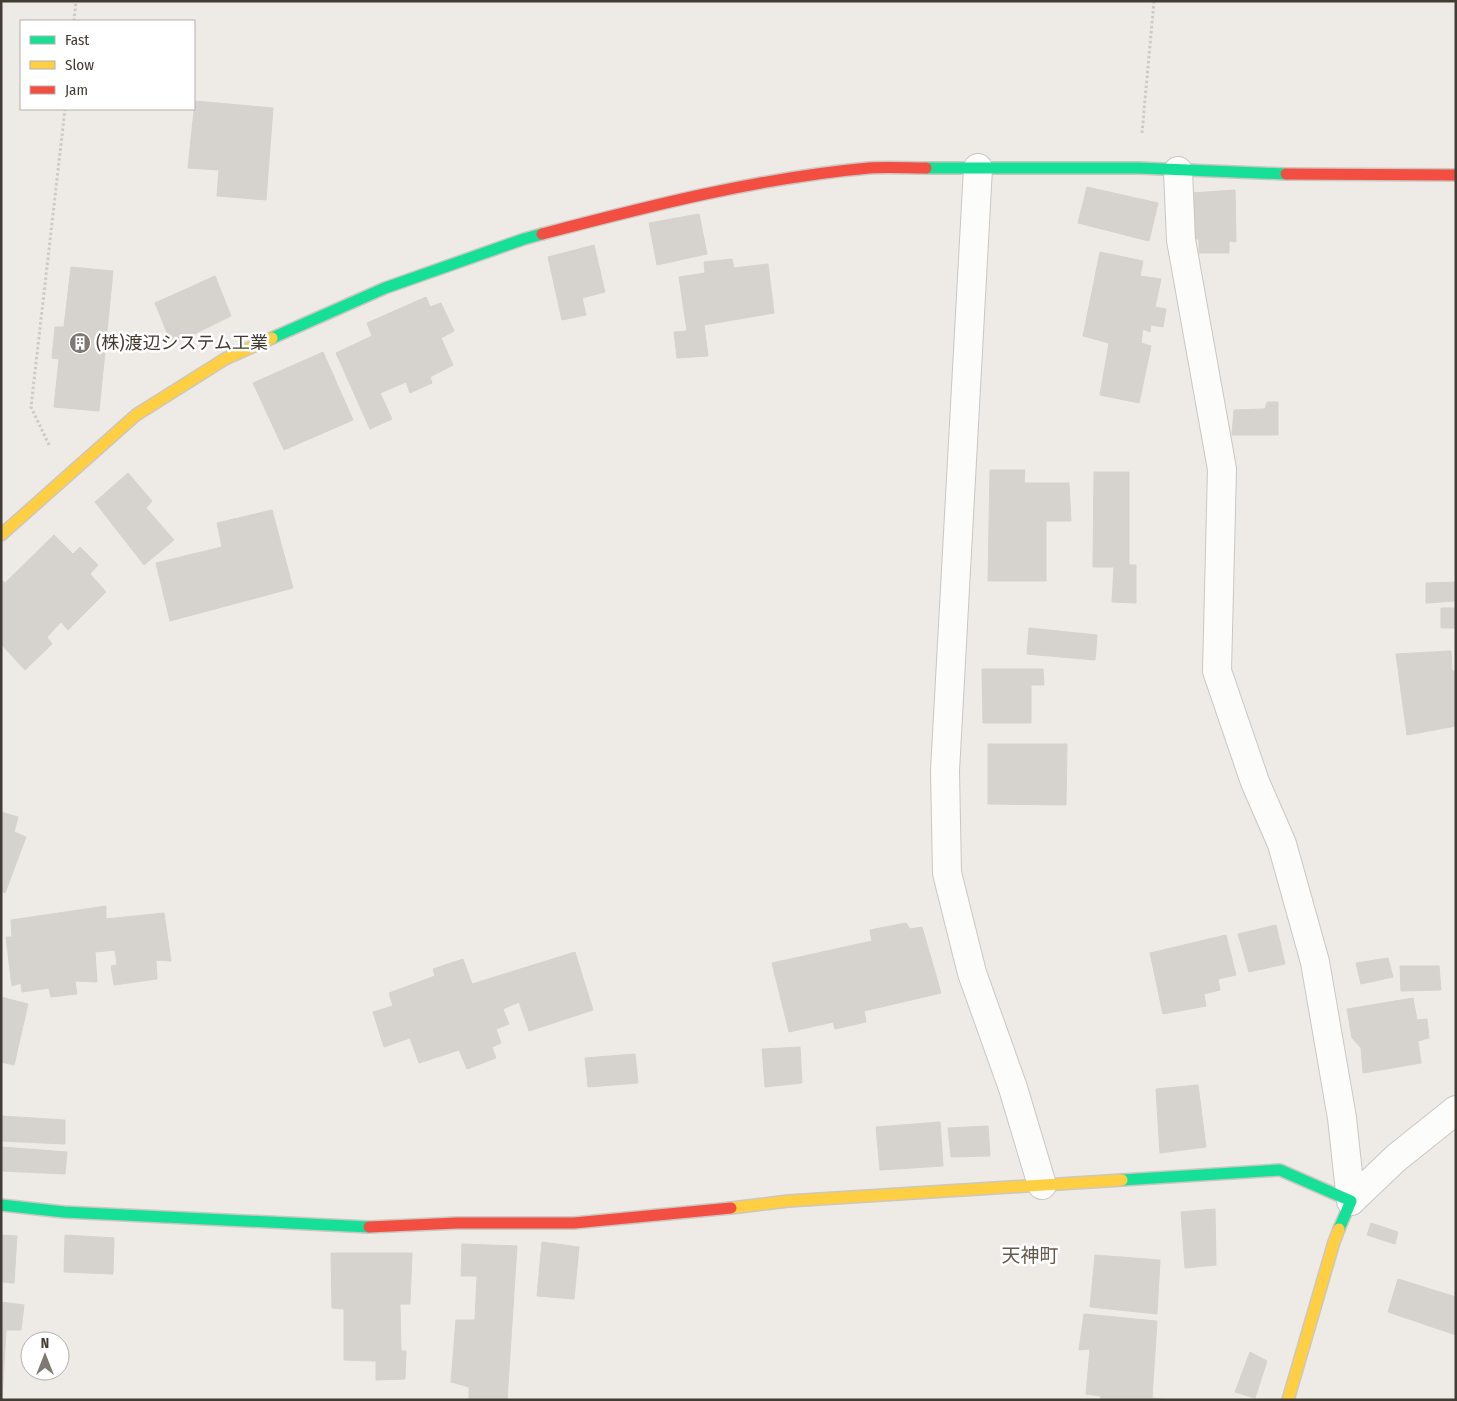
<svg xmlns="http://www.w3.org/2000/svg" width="1457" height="1401" font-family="'Fira Sans Condensed','Noto Sans JP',sans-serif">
<rect width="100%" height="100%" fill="#eeebe7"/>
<path fill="#d6d2ce" stroke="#d6d2cd" d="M 195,101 L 273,108 L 266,200 L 217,196 L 219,170 L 188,168 Z
M 1087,187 L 1158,203 L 1149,241 L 1078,223 Z
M 1235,190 L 1236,242 L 1229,241 L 1229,253 L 1199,253 L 1199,239 L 1193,239 L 1192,193 Z
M 699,214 L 707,254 L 657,265 L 649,223 Z
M 594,245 L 605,292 L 582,298 L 586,315 L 562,320 L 548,257 Z
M 1100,252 L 1143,261 L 1140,276 L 1161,279 L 1155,307 L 1166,309 L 1163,327 L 1151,325 L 1150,332 L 1143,329 L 1141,343 L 1151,346 L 1139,403 L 1100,395 L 1109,343 L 1083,336 Z
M 732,259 L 734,268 L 768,264 L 774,313 L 704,325 L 708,356 L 677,358 L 674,332 L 687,331 L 679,277 L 705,273 L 704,262 Z
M 71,267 L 113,271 L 99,411 L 54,407 L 59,359 L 52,358 L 55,327 L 64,327 Z
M 215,276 L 231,316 L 172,345 L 155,303 Z
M 426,297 L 430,307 L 441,303 L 454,331 L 441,338 L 453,365 L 430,377 L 432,383 L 410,393 L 406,382 L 380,393 L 392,419 L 370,429 L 336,353 L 372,336 L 367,323 Z
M 323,352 L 353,420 L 284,450 L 253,383 Z
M 1267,402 L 1278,402 L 1278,435 L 1232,435 L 1234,410 L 1265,409 Z
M 990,470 L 1025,470 L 1024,483 L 1069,483 L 1071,521 L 1046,521 L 1046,581 L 988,581 Z
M 1094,472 L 1129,472 L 1129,565 L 1136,565 L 1136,603 L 1112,602 L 1114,567 L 1093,567 Z
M 128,473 L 152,501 L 146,508 L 174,540 L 144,565 L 95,502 Z
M 272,510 L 293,588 L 170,621 L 156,563 L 222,547 L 217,523 Z
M 54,535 L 73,554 L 80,547 L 98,565 L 90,574 L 106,592 L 68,630 L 61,622 L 47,637 L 52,644 L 25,670 L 1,644 L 1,579 L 5,583 Z
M 1456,582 L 1456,601 L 1426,603 L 1426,583 Z
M 1441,608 L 1456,608 L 1456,628 L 1441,628 Z
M 1029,628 L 1097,635 L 1095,660 L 1027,654 Z
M 1451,651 L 1452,671 L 1456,671 L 1456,726 L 1407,735 L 1396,654 Z
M 982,669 L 1043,669 L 1044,685 L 1031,685 L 1031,723 L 983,723 Z
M 988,744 L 1067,744 L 1066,805 L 988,804 Z
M 1,812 L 18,817 L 14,832 L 26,837 L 5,893 L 1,891 Z
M 106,906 L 106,919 L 164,913 L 171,961 L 156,960 L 157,979 L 114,985 L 111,966 L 117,965 L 115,950 L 95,952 L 97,982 L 75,981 L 77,994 L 51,997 L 49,988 L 22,992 L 21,983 L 12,986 L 6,937 L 12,937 L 11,920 Z
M 906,923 L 910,929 L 922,927 L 941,993 L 864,1011 L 866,1022 L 835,1029 L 833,1022 L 789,1032 L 772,963 L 872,941 L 870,930 Z
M 1276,925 L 1285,964 L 1249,972 L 1238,934 Z
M 1226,935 L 1236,975 L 1218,979 L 1220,990 L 1204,994 L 1206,1006 L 1163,1014 L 1150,953 Z
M 575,952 L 593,1010 L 529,1031 L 519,1002 L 503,1009 L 509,1024 L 496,1029 L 501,1043 L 492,1047 L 496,1058 L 467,1069 L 459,1050 L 419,1063 L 410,1038 L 384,1047 L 373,1012 L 393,1006 L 389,993 L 435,976 L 433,969 L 463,959 L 472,984 Z
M 1388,958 L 1393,977 L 1361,984 L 1356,963 Z
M 1400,966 L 1439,966 L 1441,990 L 1401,991 Z
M 1,997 L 28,1004 L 14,1065 L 1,1062 Z
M 1413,998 L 1417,1020 L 1427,1019 L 1429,1038 L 1418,1041 L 1421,1063 L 1363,1073 L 1361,1048 L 1352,1038 L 1347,1009 Z
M 800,1047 L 802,1083 L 765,1087 L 762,1049 Z
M 635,1054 L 638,1083 L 588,1087 L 585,1058 Z
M 1198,1085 L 1206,1147 L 1160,1153 L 1156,1089 Z
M 1,1116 L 65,1120 L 65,1144 L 1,1141 Z
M 940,1122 L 943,1166 L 880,1170 L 876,1127 Z
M 988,1126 L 990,1156 L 951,1157 L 948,1128 Z
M 1,1147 L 67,1152 L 65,1174 L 1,1171 Z
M 1215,1209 L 1216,1265 L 1185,1268 L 1181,1212 Z
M 1371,1223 L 1398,1232 L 1395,1244 L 1367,1235 Z
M 1,1235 L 17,1236 L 14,1283 L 1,1282 Z
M 65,1235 L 114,1238 L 113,1274 L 64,1272 Z
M 542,1242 L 579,1247 L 574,1299 L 537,1296 Z
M 462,1244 L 517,1246 L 507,1400 L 469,1399 L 469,1387 L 451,1382 L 456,1320 L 475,1320 L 477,1276 L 461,1276 Z
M 331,1253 L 412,1253 L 410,1304 L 400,1304 L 401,1351 L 406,1351 L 405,1379 L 376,1380 L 376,1361 L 344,1360 L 344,1309 L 332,1308 Z
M 1095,1255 L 1160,1260 L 1157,1314 L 1090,1307 Z
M 1398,1279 L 1456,1297 L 1456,1335 L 1388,1312 Z
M 1,1302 L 24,1305 L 21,1330 L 6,1330 L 2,1399 Z
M 1084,1314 L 1157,1321 L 1152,1398 L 1172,1400 L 1100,1400 L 1101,1396 L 1086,1394 L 1090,1349 L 1079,1350 Z
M 1250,1352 L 1267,1361 L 1255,1398 L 1235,1392 Z"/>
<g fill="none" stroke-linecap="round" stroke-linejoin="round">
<g stroke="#cac7c3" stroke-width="30">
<path id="street" d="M 978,168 L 945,771 L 947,873 L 972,973 L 1013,1088 L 1042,1185
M 1178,171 L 1181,240 L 1222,469 L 1217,671 L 1255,782 L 1282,844 L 1315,962 L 1342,1118 L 1351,1201
M 1351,1201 L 1396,1158 L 1456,1110"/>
</g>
<g stroke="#ccc7bf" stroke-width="14">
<path id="fast" d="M 926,168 L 1139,168 L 1286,174
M 272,338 L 385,288 L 524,239 L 542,234
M 1122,1180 L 1280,1170 L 1351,1201 L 1339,1229
M 1,1205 L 64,1212 L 369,1227"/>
</g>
<g stroke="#ccc7bf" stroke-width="14">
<path id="slow" d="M 1,535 L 136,415 L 225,359 L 272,338
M 731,1208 L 788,1201 L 1122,1180
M 1288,1400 L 1334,1242 L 1339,1229"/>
</g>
<g stroke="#ccc7bf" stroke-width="14">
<path id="jam" d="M 1286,174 L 1456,175
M 542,234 C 649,206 758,178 869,168 C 888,167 908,168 926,168
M 369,1227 L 457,1223 L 574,1223 L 731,1208"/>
</g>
<path stroke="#cccac6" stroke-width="3" stroke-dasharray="2.5 2.5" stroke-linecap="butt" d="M 74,21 L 76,1
M 1142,133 L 1154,1
M 49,445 L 31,407 L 65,109"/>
<use href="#street" stroke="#fcfcfb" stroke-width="28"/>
<use href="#fast" stroke="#16e098" stroke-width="11"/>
<use href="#slow" stroke="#ffcf43" stroke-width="11"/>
<use href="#jam" stroke="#f24e42" stroke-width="11"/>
</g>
<defs>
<g id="building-disc" transform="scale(1.125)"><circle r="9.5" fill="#7f7973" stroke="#fff"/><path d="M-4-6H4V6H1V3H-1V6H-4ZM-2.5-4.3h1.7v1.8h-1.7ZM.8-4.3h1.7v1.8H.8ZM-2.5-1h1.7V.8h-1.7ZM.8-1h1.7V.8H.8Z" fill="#fff"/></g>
</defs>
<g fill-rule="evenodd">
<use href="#building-disc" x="80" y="343"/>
</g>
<g text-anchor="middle" stroke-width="5" stroke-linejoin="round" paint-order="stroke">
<g font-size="18" fill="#433c34" stroke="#fff" text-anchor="start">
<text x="96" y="349">(株)渡辺システム工業</text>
</g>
<g font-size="19" fill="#65594c" stroke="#fff">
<text x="1030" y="1262">天神町</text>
</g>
</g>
<rect width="1457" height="1401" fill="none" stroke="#433c34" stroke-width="5"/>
<rect x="20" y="20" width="175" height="90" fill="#ffffff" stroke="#b4b1ae"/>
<rect x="30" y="36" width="25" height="8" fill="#16e098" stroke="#b4b1ae"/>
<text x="65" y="45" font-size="15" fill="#433c34">Fast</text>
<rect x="30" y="61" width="25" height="8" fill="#ffcf43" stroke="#b4b1ae"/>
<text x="65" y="70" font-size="15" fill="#433c34">Slow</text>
<rect x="30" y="86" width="25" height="8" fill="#f24e42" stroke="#b4b1ae"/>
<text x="65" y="95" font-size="15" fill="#433c34">Jam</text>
<g transform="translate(45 1356)"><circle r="24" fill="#ffffff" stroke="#b4b1ae"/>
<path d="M0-4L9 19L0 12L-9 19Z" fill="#7f7973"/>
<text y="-8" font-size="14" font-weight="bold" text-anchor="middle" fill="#433c34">N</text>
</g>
</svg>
